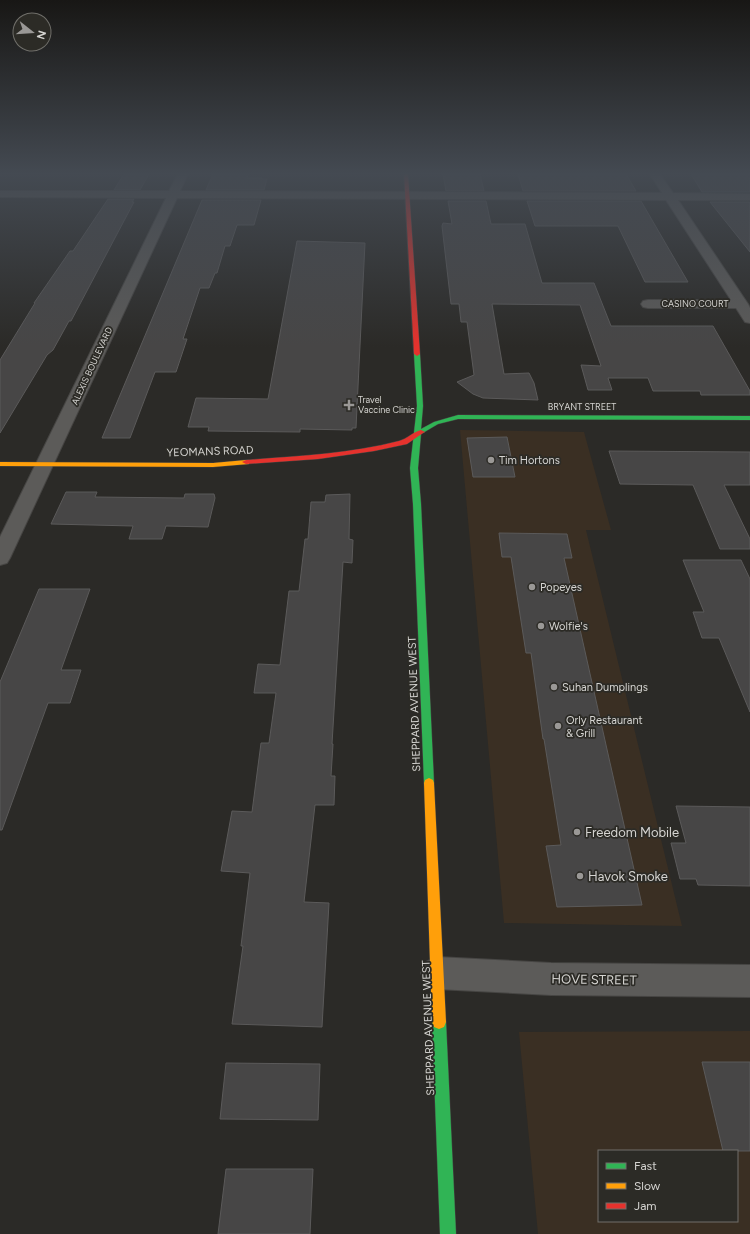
<svg xmlns="http://www.w3.org/2000/svg" width="750" height="1234" font-family="Figtree,sans-serif">
<rect width="100%" height="100%" fill="#2b2a27"/>
<path fill="#3a2f23" fill-rule="evenodd" d="M 460,430 L 584,432 L 611,530 L 586,530 L 682,926 L 504,923 Z
M 750,1031 L 750,1234 L 538,1234 L 519,1032 ZM 599,1151 L 737,1151 L 737,1221 L 599,1221 Z"/>
<path fill="#474646" stroke="#5b5a5a" d="M 124,174 L 149,174 L 140,190 L 114,190 Z
M 213,174 L 248,174 L 247,178 L 262,178 L 262,179 L 267,179 L 264,190 L 206,190 Z
M 443,174 L 480,174 L 484,191 L 446,191 Z
M 518,174 L 626,174 L 636,191 L 523,191 Z
M 691,174 L 750,174 L 750,192 L 702,192 Z
M 108,199 L 134,199 L 132,202 L 134,202 L 71,321 L 69,321 L 53,350 L 47,355 L 0,433 L 0,360 L 35,303 L 34,303 L 70,251 L 73,251 Z
M 202,200 L 261,200 L 254,225 L 237,225 L 230,246 L 225,246 L 217,273 L 215,273 L 209,288 L 200,288 L 183,339 L 187,339 L 176,372 L 155,372 L 130,438 L 102,438 Z
M 448,201 L 486,201 L 491,224 L 525,224 L 542,283 L 594,283 L 611,326 L 713,326 L 750,391 L 750,395 L 701,395 L 700,391 L 653,391 L 648,378 L 608,378 L 612,390 L 588,390 L 581,365 L 601,366 L 580,305 L 492,304 L 504,374 L 529,373 L 534,383 L 538,400 L 483,398 L 473,394 L 457,382 L 474,375 L 467,322 L 461,322 L 459,304 L 451,304 L 442,226 L 443,223 L 452,224 Z
M 527,201 L 641,201 L 688,282 L 645,282 L 618,226 L 535,226 Z
M 710,202 L 750,202 L 750,252 Z
M 297,241 L 365,243 L 356,428 L 352,428 L 352,430 L 300,429 L 300,432 L 208,431 L 209,427 L 188,427 L 196,398 L 268,399 Z
M 507,437 L 515,477 L 473,477 L 467,438 Z
M 609,451 L 750,452 L 750,485 L 724,485 L 750,539 L 750,549 L 720,549 L 693,485 L 620,484 Z
M 66,492 L 97,492 L 95,497 L 184,498 L 185,494 L 214,494 L 215,498 L 208,527 L 166,526 L 162,539 L 129,539 L 133,526 L 51,524 Z
M 350,494 L 349,539 L 353,540 L 352,563 L 343,562 L 332,744 L 333,744 L 331,776 L 335,776 L 334,805 L 315,805 L 304,902 L 329,903 L 322,1027 L 232,1024 L 243,946 L 241,946 L 250,873 L 221,871 L 232,811 L 252,812 L 261,743 L 269,743 L 276,693 L 254,693 L 258,664 L 280,665 L 289,591 L 299,591 L 305,539 L 308,539 L 311,502 L 325,502 L 326,495 Z
M 499,533 L 567,534 L 572,558 L 564,558 L 642,905 L 557,907 L 546,846 L 561,845 L 544,739 L 543,739 L 531,653 L 526,653 L 511,557 L 502,557 Z
M 683,560 L 741,560 L 750,579 L 750,712 L 719,638 L 702,638 L 693,612 L 704,612 Z
M 39,589 L 90,589 L 61,670 L 81,670 L 70,703 L 48,703 L 2,830 L 0,830 L 0,682 Z
M 676,806 L 750,807 L 750,886 L 698,885 L 696,879 L 680,879 L 671,843 L 686,843 Z
M 702,1062 L 750,1062 L 750,1151 L 723,1151 Z
M 226,1063 L 320,1064 L 318,1120 L 220,1119 Z
M 226,1169 L 313,1169 L 310,1234 L 218,1234 Z"/>
<g fill="none" stroke-linecap="round" stroke-linejoin="round">
<g stroke="#464543" stroke-width="2">
<path id="street" d="M 178,174 L 188,174 L 180,191 L 662,193 L 650,174 L 660,174 L 673,193 L 750,194 L 750,200 L 678,200 L 748,304 L 750,308 L 750,323 L 745,322 L 736,308 L 648,308 L 643,307 L 641,304 L 643,301 L 648,300 L 731,300 L 666,200 L 177,198 L 10,558 L 7,563 L 0,565 L 0,537 L 166,198 L 0,197 L 0,191 L 169,191 Z
M 437,957 L 551,963 L 750,965 L 750,997 L 551,995 L 437,989 L 426,984 L 421,973 L 426,962 Z"/>
</g>
<g stroke="#464543" stroke-width="1">
<path id="fast" d="M 417,352 L 420,354 L 423,406 L 421,429 L 434,422 L 458,415 L 750,416 L 750,420 L 458,419 L 438,424 L 421,434 L 418,468 L 421,504 L 434,783 L 433,786 L 429,788 L 425,786 L 424,783 L 413,504 L 410,468 L 417,406 L 414,354 Z
M 439,1015 L 444,1017 L 446,1022 L 456,1234 L 440,1234 L 432,1022 L 434,1017 Z"/>
</g>
<g stroke="#464543" stroke-width="1">
<path id="slow" d="M 246,460 L 249,460 L 249,464 L 213,467 L 0,466 L 0,462 L 213,463 Z
M 429,778 L 433,780 L 434,783 L 446,1022 L 444,1027 L 439,1029 L 434,1027 L 432,1022 L 424,783 L 425,780 Z"/>
</g>
<g stroke="#464543" stroke-width="1">
<path id="jam" d="M 404,174 L 408,174 L 420,354 L 417,356 L 414,354 Z
M 421,430 L 425,432 L 423,433 L 407,444 L 374,451 L 318,459 L 246,464 L 242,462 L 246,460 C 297,456 349,454 399,441 C 407,439 413,432 421,430 Z"/>
</g>
<use href="#street" fill="#5c5b59" fill-rule="evenodd"/>
<use href="#fast" fill="#30b455" fill-rule="evenodd"/>
<use href="#slow" fill="#ff9f0a" fill-rule="evenodd"/>
<use href="#jam" fill="#e5322d" fill-rule="evenodd"/>
</g>
<linearGradient id="sky" x2="0" y2="1"><stop stop-color="#181715"/><stop offset="0.5" stop-color="#444a52"/><stop offset="1" stop-color="#444a52" stop-opacity="0"/></linearGradient>
<rect width="750" height="347" fill="url(#sky)"/>
<g fill="#9a9896" stroke="#2c2b26" stroke-width="1.5">
<path d="M347 399h4v4h4v4h-4v4h-4v-4h-4v-4h4z"/>
<circle cx="491" cy="460" r="4"/>
<circle cx="532" cy="587" r="4"/>
<circle cx="541" cy="626" r="4"/>
<circle cx="554" cy="687" r="4"/>
<circle cx="558" cy="726" r="4"/>
<circle cx="577" cy="832" r="4"/>
<circle cx="580" cy="876" r="4"/>
</g>
<g text-anchor="middle" stroke-width="3.5" stroke-linejoin="round" paint-order="stroke">
<g font-size="9" fill="#d5d4d1" stroke="#2c2b26">
<text x="695" y="307">CASINO COURT</text>
<text transform="translate(92 366) rotate(-65)" y="3">ALEXIS BOULEVARD</text>
<text x="582" y="410">BRYANT STREET</text>
</g>
<g font-size="9" fill="#d5d4d1" stroke="#2c2b26" text-anchor="start">
<text x="358" y="403">Travel<tspan x="358" dy="10">Vaccine Clinic</tspan></text>
</g>
<g font-size="11" fill="#d5d4d1" stroke="#2c2b26">
<text transform="translate(210 451) rotate(-2)" y="4">YEOMANS ROAD</text>
<text transform="translate(414 704) rotate(-92)" y="4">SHEPPARD AVENUE WEST</text>
<text transform="translate(428 1028) rotate(-92)" y="4">SHEPPARD AVENUE WEST</text>
</g>
<g font-size="11" fill="#d5d4d1" stroke="#2c2b26" text-anchor="start">
<text x="499" y="464">Tim Hortons</text>
<text x="540" y="591">Popeyes</text>
<text x="549" y="630">Wolfie's</text>
<text x="562" y="691">Suhan Dumplings</text>
<text x="566" y="724">Orly Restaurant<tspan x="566" dy="13">&amp; Grill</tspan></text>
</g>
<g font-size="13" fill="#d5d4d1" stroke="#2c2b26" text-anchor="start">
<text x="585" y="837">Freedom Mobile</text>
<text x="588" y="881">Havok Smoke</text>
</g>
<g font-size="13" fill="#d5d4d1" stroke="#2c2b26">
<text transform="translate(594 979) rotate(1)" y="5">HOVE STREET</text>
</g>
</g>
<rect x="598" y="1150" width="140" height="72" fill="#2c2b26" stroke="#706f6a"/>
<rect x="606" y="1163" width="20" height="6" fill="#30b455" stroke="#706f6a"/>
<text x="634" y="1170" font-size="12" fill="#d5d4d1">Fast</text>
<rect x="606" y="1183" width="20" height="6" fill="#ff9f0a" stroke="#706f6a"/>
<text x="634" y="1190" font-size="12" fill="#d5d4d1">Slow</text>
<rect x="606" y="1203" width="20" height="6" fill="#e5322d" stroke="#706f6a"/>
<text x="634" y="1210" font-size="12" fill="#d5d4d1">Jam</text>
<g transform="translate(32 32) rotate(107)"><circle r="19" fill="#2c2b26" stroke="#706f6a"/>
<path d="M0-3L7 15L0 10L-7 15Z" fill="#9a9896"/>
<text y="-6" font-size="11" font-weight="bold" text-anchor="middle" fill="#d5d4d1">N</text>
</g>
</svg>
